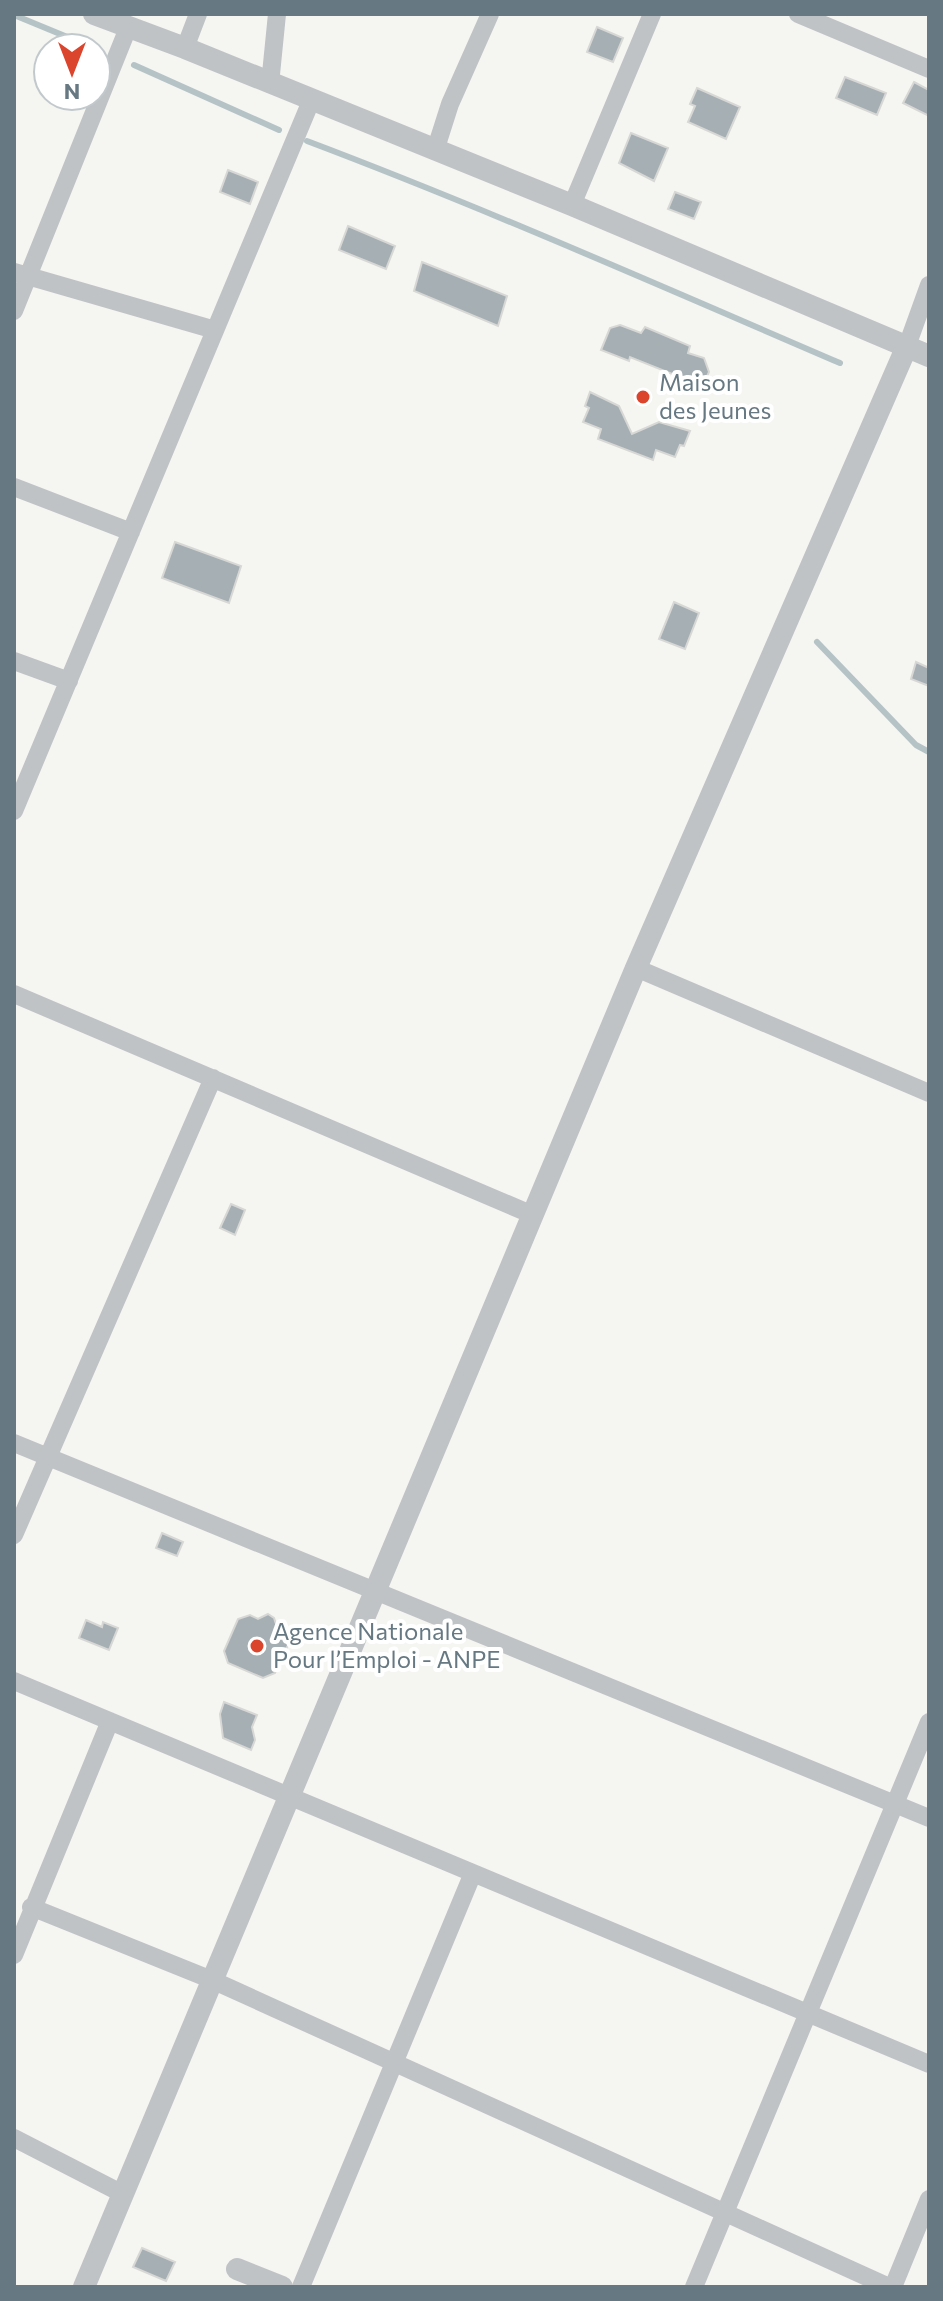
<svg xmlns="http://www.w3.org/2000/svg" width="943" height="2301" font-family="Commissioner,sans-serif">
<rect width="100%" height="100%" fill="#f5f5f2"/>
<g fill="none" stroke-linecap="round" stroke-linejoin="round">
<path stroke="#b5c3c6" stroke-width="6" d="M 14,15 L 94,48
M 134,65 L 279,130
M 307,141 C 487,209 663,287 840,363
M 817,642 L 916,745 L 929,752"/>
</g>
<path fill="#a6afb3" stroke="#d7d7d5" stroke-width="2" d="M 597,27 L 623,38 L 613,62 L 587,52 Z
M 845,77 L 886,93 L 877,115 L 836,98 Z
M 914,82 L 929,90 L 929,116 L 903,103 Z
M 697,88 L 740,107 L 726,139 L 688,122 L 695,106 L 690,104 Z
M 631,133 L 668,148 L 654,181 L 619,163 Z
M 228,170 L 258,182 L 250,204 L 220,192 Z
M 675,192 L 701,202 L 694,219 L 668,209 Z
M 348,226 L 395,246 L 386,269 L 339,250 Z
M 422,262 L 507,296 L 498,326 L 414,291 Z
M 620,325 L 641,333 L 645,327 L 690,346 L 688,353 L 704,358 L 709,372 L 701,390 L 684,383 L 685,379 L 630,357 L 629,361 L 601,350 L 610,328 Z
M 590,392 L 619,406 L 632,434 L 659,422 L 690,431 L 684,446 L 680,445 L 675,457 L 656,450 L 653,460 L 598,439 L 601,429 L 583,422 L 589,408 L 585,406 Z
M 175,542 L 241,566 L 229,603 L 162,578 Z
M 674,602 L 699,613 L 685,649 L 659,639 Z
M 916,662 L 929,668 L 929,686 L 911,679 Z
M 231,1204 L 245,1210 L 235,1235 L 220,1228 Z
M 162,1533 L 183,1542 L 177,1556 L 156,1548 Z
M 268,1614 L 274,1618 L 277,1627 L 286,1631 L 290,1641 L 275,1673 L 263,1678 L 228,1663 L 224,1651 L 238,1619 L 250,1615 L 258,1619 Z
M 86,1620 L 102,1627 L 103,1622 L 118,1628 L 109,1650 L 79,1638 Z
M 224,1702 L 257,1715 L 252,1727 L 255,1740 L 251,1750 L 223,1738 L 220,1714 Z
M 142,2248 L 175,2262 L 166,2281 L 133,2267 Z"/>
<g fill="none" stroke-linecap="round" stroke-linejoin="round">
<path stroke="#bfc3c6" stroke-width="18" d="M 798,14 L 929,69
M 185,48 L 198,14
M 270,84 L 277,14
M 435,151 L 450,104 L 490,14
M 572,205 L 652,14
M 14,272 L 215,330
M 14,311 L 128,28
M 907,346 L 929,285
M 14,487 L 131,532
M 14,661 L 69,681
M 14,811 L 311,101
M 636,968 L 929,1093
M 14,994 L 533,1215
M 14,1443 L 929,1818
M 14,1535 L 213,1078
M 14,1681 L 929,2064
M 31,1907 L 212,1980 L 889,2287
M 14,1955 L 110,1721
M 14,2138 L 123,2194
M 301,2287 L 473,1873
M 694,2287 L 929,1722
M 893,2287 L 929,2199"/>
<path stroke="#bfc3c6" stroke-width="22" d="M 94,14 L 185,48 L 572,205 L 929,356
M 237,2269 L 282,2287
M 84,2287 L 636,968 L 907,346"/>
</g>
<g fill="#db452d" stroke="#fff" stroke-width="3">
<circle cx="643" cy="397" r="8"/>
<circle cx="257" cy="1646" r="8"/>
</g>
<g text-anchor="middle" stroke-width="8" stroke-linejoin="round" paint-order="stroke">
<g font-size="24" fill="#667882" stroke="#fff" text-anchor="start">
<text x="659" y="391">Maison<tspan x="659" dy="28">des Jeunes</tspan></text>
<text x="273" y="1640">Agence Nationale<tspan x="273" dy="28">Pour l’Emploi - ANPE</tspan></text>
</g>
</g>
<rect width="943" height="2301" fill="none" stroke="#667882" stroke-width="32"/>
<g transform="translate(72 72) rotate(180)"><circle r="38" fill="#ffffff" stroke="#c2c9cd" stroke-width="2"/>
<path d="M0-6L14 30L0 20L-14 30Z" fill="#db452d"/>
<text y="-12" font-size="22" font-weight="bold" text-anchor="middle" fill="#667882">N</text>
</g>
</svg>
